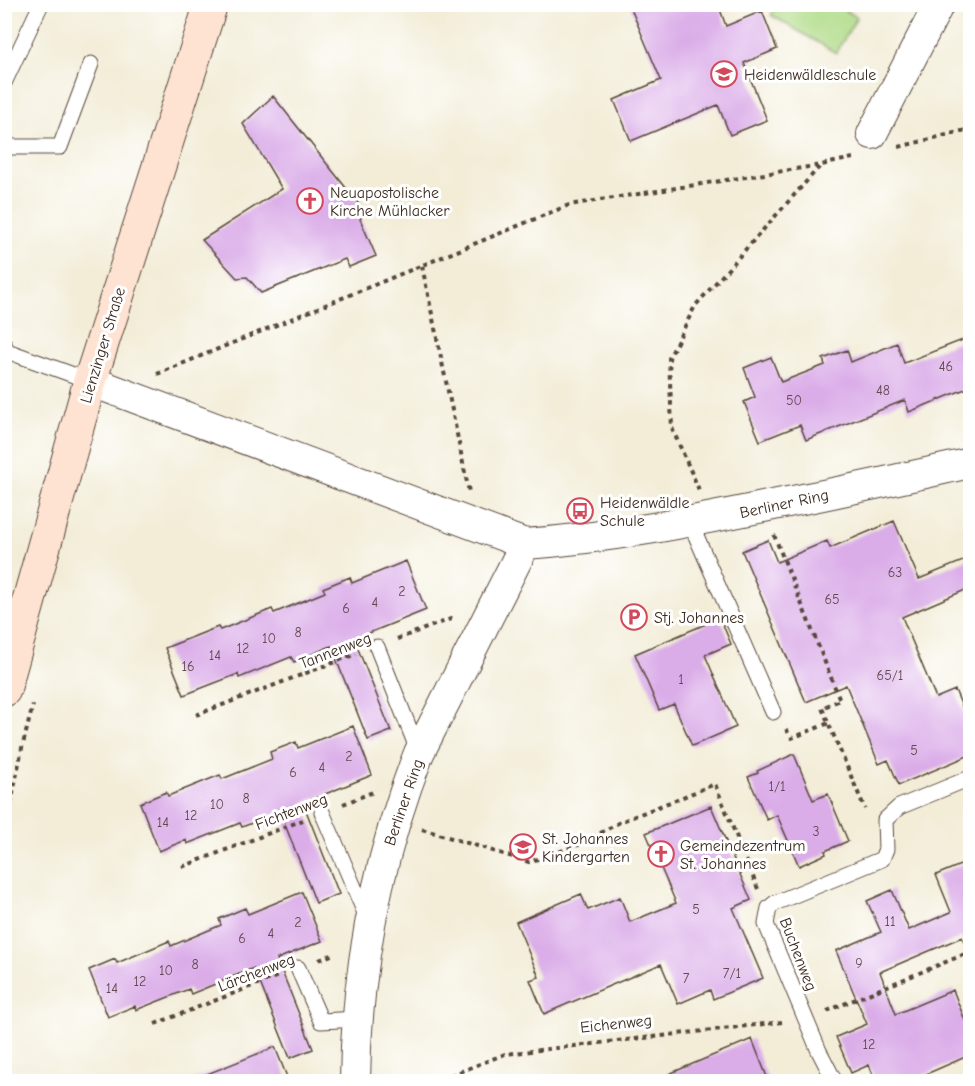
<svg xmlns="http://www.w3.org/2000/svg" width="975" height="1086" font-family="'Comic Neue',sans-serif">
<rect width="100%" height="100%" fill="#fff"/>
<filter id="ink" filterUnits="userSpaceOnUse"><feTurbulence type="fractalNoise" baseFrequency=".0167" numOctaves="2"/><feDisplacementMap in="SourceGraphic" scale="12" xChannelSelector="R" yChannelSelector="G"/><feConvolveMatrix kernelMatrix="1 2 1 2 8 2 1 2 1" color-interpolation-filters="sRGB"/></filter>
<filter id="wash" filterUnits="userSpaceOnUse"><feTurbulence type="fractalNoise" baseFrequency=".008" numOctaves="4" result="noise"/><feDisplacementMap in="SourceGraphic" scale="24" xChannelSelector="R" yChannelSelector="G"/><feGaussianBlur stdDeviation="1.35" result="paint"/><feColorMatrix in="noise" values="0 0 0 0 0 0 0 0 0 0 0 0 0 0 0 0 0 1.4 0 .05"/><feComposite in="paint" operator="in"/></filter>
<g filter="url(#wash)">
<rect width="100%" height="100%" fill="#f3edd8"/>
<path fill="#afdb86" stroke="#758252" stroke-width="1.5" d="M 834,4 L 857,17 L 836,53 L 771,15 L 777,5 Z"/>
<g id="blocks">
<path fill="#daace8" d="M 629,4 L 718,4 L 726,26 L 762,11 L 777,49 L 744,63 L 767,120 L 730,135 L 718,105 L 631,141 L 614,100 L 661,80 Z
M 273,96 L 366,213 L 360,219 L 376,256 L 349,267 L 345,259 L 261,293 L 247,277 L 237,278 L 202,240 L 282,189 L 243,124 Z
M 970,337 L 970,387 L 909,412 L 905,400 L 806,440 L 800,425 L 760,441 L 744,402 L 755,397 L 744,368 L 771,357 L 781,382 L 825,365 L 823,359 L 847,350 L 851,362 L 897,343 L 904,363 Z
M 894,521 L 919,579 L 970,558 L 970,588 L 902,617 L 936,698 L 955,690 L 970,725 L 970,755 L 899,785 L 888,760 L 879,764 L 846,685 L 806,702 L 742,551 L 768,540 L 777,562 L 827,541 L 830,548 Z
M 406,561 L 426,610 L 354,639 L 391,731 L 368,740 L 331,646 L 294,662 L 291,657 L 239,678 L 238,674 L 184,695 L 165,648 L 218,627 L 220,630 L 272,609 L 274,613 L 325,592 L 323,588 L 350,577 L 352,583 Z
M 720,618 L 731,644 L 705,655 L 736,727 L 692,746 L 674,704 L 659,710 L 635,654 Z
M 353,726 L 372,775 L 303,803 L 339,894 L 316,903 L 280,812 L 242,827 L 240,823 L 187,844 L 186,840 L 159,851 L 140,803 L 166,792 L 168,796 L 220,775 L 222,779 L 272,759 L 270,752 L 296,742 L 298,748 Z
M 794,754 L 813,800 L 828,794 L 848,841 L 825,851 L 826,854 L 799,866 L 777,815 L 767,820 L 748,777 L 758,773 L 757,771 Z
M 711,806 L 751,900 L 733,908 L 763,978 L 713,999 L 710,990 L 678,1004 L 661,964 L 544,1014 L 530,980 L 539,977 L 516,922 L 581,894 L 588,910 L 620,897 L 630,922 L 676,903 L 646,833 Z
M 970,861 L 970,957 L 962,937 L 880,972 L 896,1014 L 953,990 L 970,1033 L 970,1055 L 908,1082 L 876,1082 L 869,1065 L 851,1073 L 836,1037 L 867,1024 L 836,951 L 881,932 L 867,901 L 892,890 L 909,930 L 951,912 L 936,875 Z
M 302,892 L 322,941 L 277,959 L 313,1049 L 290,1058 L 254,968 L 191,994 L 189,989 L 136,1010 L 135,1006 L 108,1017 L 89,970 L 115,959 L 117,963 L 169,941 L 171,946 L 221,925 L 219,919 L 245,908 L 248,914 Z
M 752,1039 L 769,1082 L 652,1082 L 652,1081 Z
M 275,1047 L 289,1082 L 192,1082 L 192,1080 Z"/>
</g>
</g>
<g filter="url(#ink)">
<use href="#blocks" fill-opacity="0" stroke="#57473a" stroke-width="1.5"/>
<g fill="none" stroke-linecap="round" stroke-linejoin="round">
<g stroke="#57473a" stroke-width="17">
<path id="lane" d="M 4,83 L 41,4
M 4,147 L 60,147 L 91,64
M 4,344 L 7,351 L 90,381
M 690,522 L 773,712
M 377,647 L 419,753
M 322,812 L 368,920
M 298,968 L 321,1021 L 358,1019
M 835,1082 L 819,1051 L 766,924 L 769,908 L 775,903 L 882,859 L 886,849 L 885,820 L 899,807 L 970,778"/>
</g>
<g stroke="#57473a" stroke-width="32">
<path id="street" d="M 872,134 L 939,4
M 90,381 L 525,544 C 609,538 691,522 773,505 C 839,492 905,478 970,463
M 355,1082 C 356,969 378,858 419,753 L 525,544"/>
</g>
<g stroke="#57473a" stroke-width="35">
<path id="secondary" d="M 4,690 L 90,381 L 211,4"/>
</g>
<path stroke="#57473a" stroke-width="4" stroke-dasharray="4.5 4.5" stroke-linecap="butt" d="M 899,147 L 970,129
M 422,266 L 469,492
M 157,374 L 569,205 L 821,165 L 853,158
M 699,490 L 672,428 L 669,358 L 695,306 L 821,165
M 774,535 L 840,700 L 822,708 L 865,809
M 397,639 L 451,619 L 454,621
M 196,715 L 356,654
M 786,729 L 792,738 L 829,723
M 343,804 L 373,792
M 422,829 L 529,862 L 581,844 L 620,822 L 715,784 L 758,889
M 4,839 L 22,748 L 33,705
M 182,867 L 303,820
M 319,960 L 334,954
M 827,1011 L 970,952
M 155,1024 L 278,976
M 434,1082 L 505,1054 L 782,1022"/>
<use href="#lane" stroke="#fff" stroke-width="15"/>
<use href="#street" stroke="#fff" stroke-width="30"/>
<use href="#secondary" stroke="#fee3d2" stroke-width="33"/>
</g>
</g>
<defs>
<g id="school-ring" transform="scale(1.35)"><circle r="9.5" fill="#fff" stroke="#d1495b" stroke-width="1.5"/><path d="M0-5L7-2L0 1L-7-2ZM-4 1L0 2.5L4 1V4Q0 6-4 4Z" fill="#d1495b"/></g>
<g id="church-ring" transform="scale(1.35)"><circle r="9.5" fill="#fff" stroke="#d1495b" stroke-width="1.5"/><path d="M-1.2-6h2.4v3.5h3.3v2.4h-3.3V6h-2.4V-.1h-3.3v-2.4h3.3Z" fill="#d1495b"/></g>
<g id="bus-ring" transform="scale(1.35)"><circle r="9.5" fill="#fff" stroke="#d1495b" stroke-width="1.5"/><path d="M-5-6H5V4H4V6H2V4H-2V6H-4V4H-5ZM-3.5-4V0h7V-4ZM-3.5 1.2v1.5H-2V1.2ZM2 1.2v1.5H3.5V1.2Z" fill="#d1495b"/></g>
<g id="parking-ring" transform="scale(1.35)"><circle r="9.5" fill="#fff" stroke="#d1495b" stroke-width="1.5"/><path d="M-3.5-5.5H1a3.5 3.5 0 0 1 0 7H-1V5.5H-3.5ZM-1-3.4V-.6H.8a1.4 1.4 0 0 0 0-2.8Z" fill="#d1495b"/></g>
</defs>
<g fill-rule="evenodd">
<use href="#school-ring" x="724" y="74"/>
<use href="#church-ring" x="310" y="201"/>
<use href="#bus-ring" x="580" y="511"/>
<use href="#parking-ring" x="634" y="617"/>
<use href="#school-ring" x="523" y="847"/>
<use href="#church-ring" x="661" y="854"/>
</g>
<g text-anchor="middle" stroke-width="6" stroke-linejoin="round" paint-order="stroke">
<g font-size="14" fill="#634a50">
<text x="946" y="371">46</text>
<text x="883" y="395">48</text>
<text x="794" y="405">50</text>
<text x="895" y="577">63</text>
<text x="402" y="596">2</text>
<text x="832" y="604">65</text>
<text x="375" y="607">4</text>
<text x="346" y="613">6</text>
<text x="298" y="637">8</text>
<text x="269" y="643">10</text>
<text x="243" y="653">12</text>
<text x="215" y="660">14</text>
<text x="188" y="671">16</text>
<text x="890" y="680">65/1</text>
<text x="681" y="684">1</text>
<text x="914" y="755">5</text>
<text x="349" y="761">2</text>
<text x="322" y="772">4</text>
<text x="293" y="777">6</text>
<text x="777" y="791">1/1</text>
<text x="246" y="803">8</text>
<text x="217" y="809">10</text>
<text x="191" y="820">12</text>
<text x="163" y="827">14</text>
<text x="816" y="836">3</text>
<text x="696" y="914">5</text>
<text x="890" y="926">11</text>
<text x="298" y="927">2</text>
<text x="271" y="938">4</text>
<text x="242" y="943">6</text>
<text x="859" y="968">9</text>
<text x="195" y="969">8</text>
<text x="166" y="975">10</text>
<text x="732" y="978">7/1</text>
<text x="686" y="983">7</text>
<text x="140" y="986">12</text>
<text x="112" y="993">14</text>
<text x="869" y="1049">12</text>
</g>
<g font-size="16" fill="#3b2a1e" stroke="#fff" text-anchor="start">
<text x="744" y="80">Heidenwäldleschule</text>
<text x="330" y="198">Neuapostolische<tspan x="330" dy="18">Kirche Mühlacker</tspan></text>
<text x="600" y="508">Heidenwäldle<tspan x="600" dy="18">Schule</tspan></text>
<text x="654" y="623">Stj. Johannes</text>
<text x="542" y="844">St. Johannes<tspan x="542" dy="18">Kindergarten</tspan></text>
<text x="680" y="851">Gemeindezentrum<tspan x="680" dy="18">St. Johannes</tspan></text>
</g>
<g font-size="16" fill="#3b2a1e" stroke="#fff">
<text transform="translate(102 345) rotate(-73)" y="6">Lienzinger Straße</text>
<text transform="translate(784 503) rotate(-12)" y="6">Berliner Ring</text>
<text transform="translate(335 650) rotate(-21)" y="6">Tannenweg</text>
<text transform="translate(403 802) rotate(-71)" y="6">Berliner Ring</text>
<text transform="translate(291 811) rotate(-21)" y="6">Fichtenweg</text>
<text transform="translate(799 954) rotate(69)" y="6">Buchenweg</text>
<text transform="translate(256 972) rotate(-21)" y="6">Lärchenweg</text>
<text transform="translate(616 1023) rotate(-6)" y="6">Eichenweg</text>
</g>
</g>
<rect width="975" height="1086" fill="none" stroke="#fff" stroke-width="24"/>
</svg>
